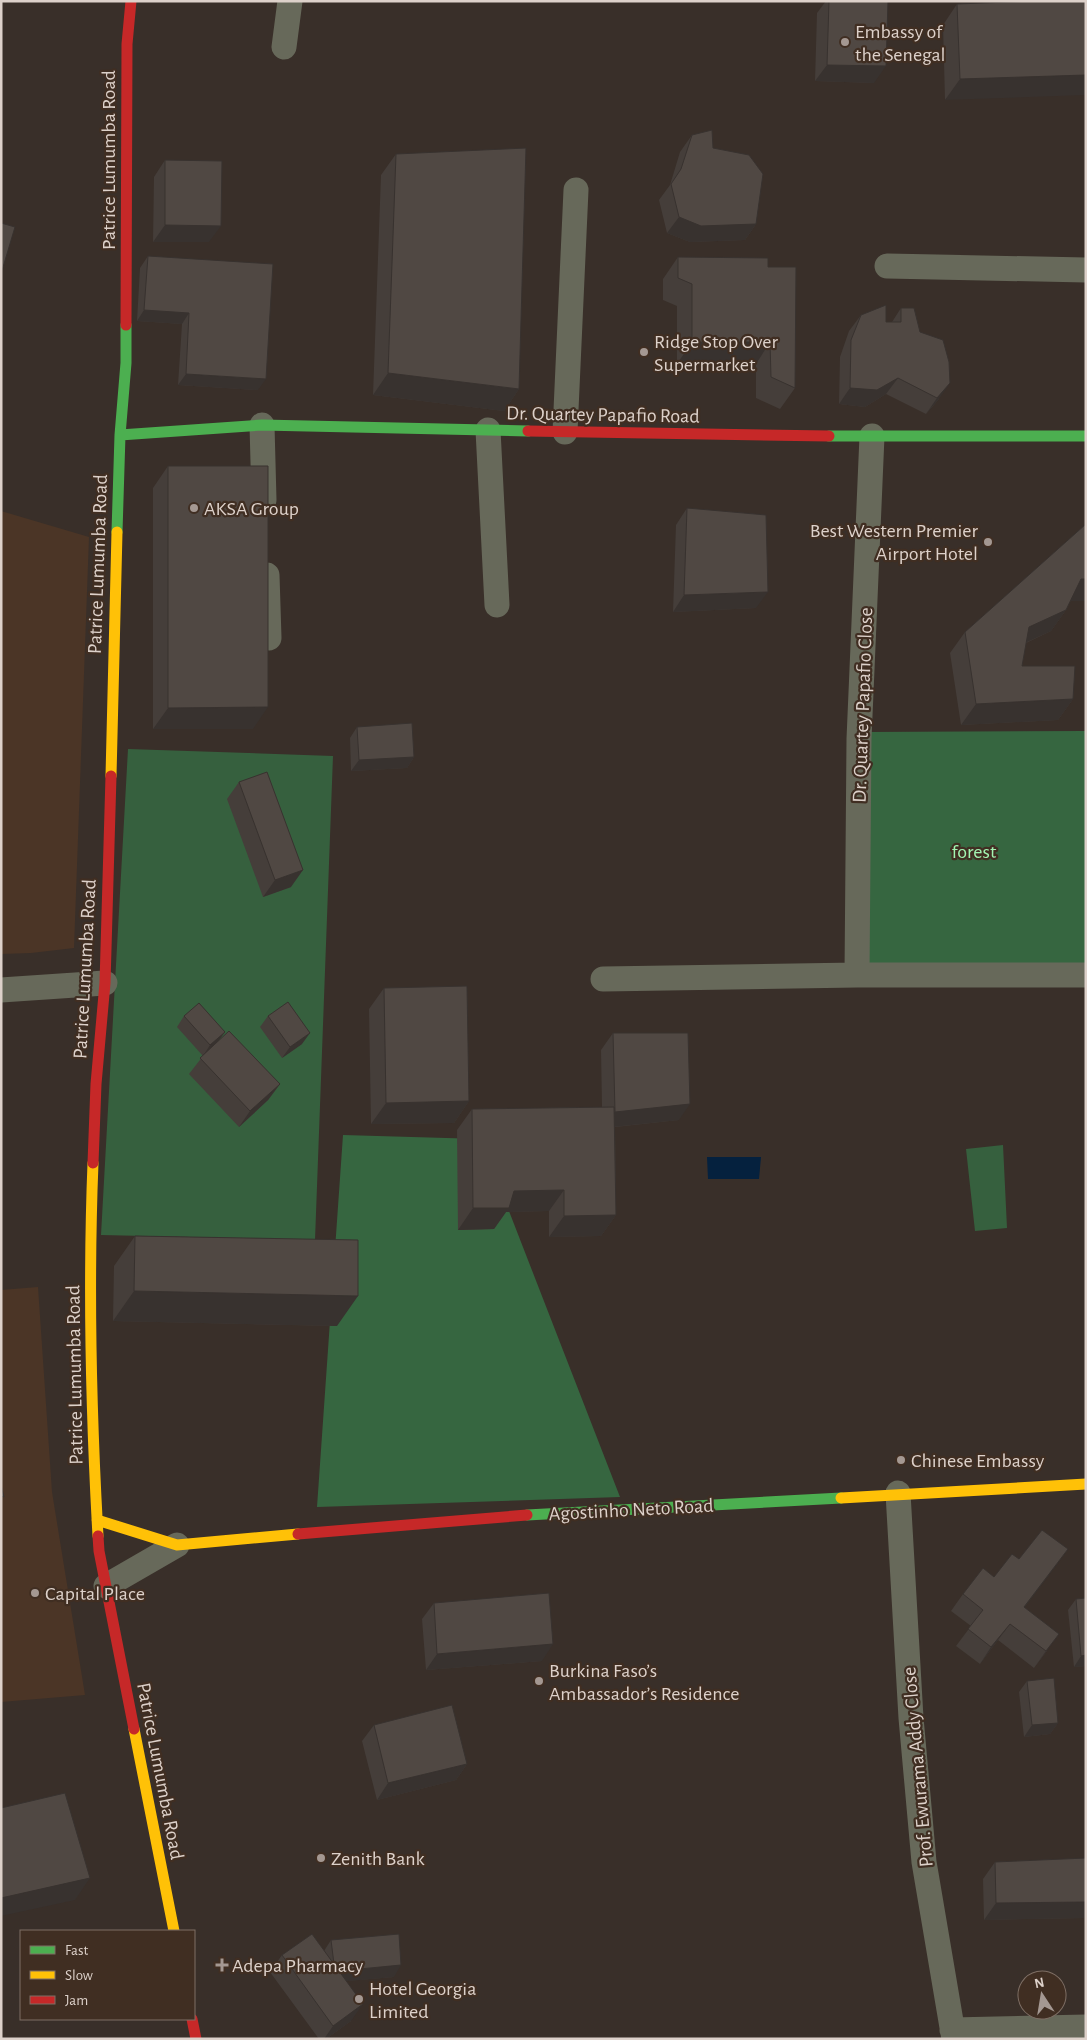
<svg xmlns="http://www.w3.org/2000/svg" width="1087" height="2040" font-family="'Alegreya Sans',sans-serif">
<rect width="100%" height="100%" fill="#392f29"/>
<path fill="#4b3526" d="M 1,511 L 89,537 L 74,948 L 31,953 L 1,954 Z
M 38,1287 L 52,1492 L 85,1695 L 1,1702 L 1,1290 Z"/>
<path fill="#36603e" d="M 128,749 L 333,756 L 315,1240 L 101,1235 Z
M 1003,1145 L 1007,1228 L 975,1231 L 966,1149 Z"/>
<path fill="#366640" d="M 1086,731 L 1086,969 L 860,970 L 866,732 Z
M 343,1135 L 481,1139 L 620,1497 L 317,1507 Z"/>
<path fill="#05213e" d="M 707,1157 L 761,1157 L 759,1179 L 708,1179 Z"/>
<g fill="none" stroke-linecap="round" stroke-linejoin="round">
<path stroke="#67695a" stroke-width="25" d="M 284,47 L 290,1
M 887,266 L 1086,270
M 262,425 L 264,500
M 488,430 L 497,605
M 565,432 L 576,190
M 267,575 L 269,638
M 857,975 L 859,739 L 872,436
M 603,979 L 857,975 L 1086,975
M 1,990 L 105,983
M 898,1493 L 911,1718 L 924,1862 L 954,2039
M 106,1586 L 177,1545
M 952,2030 L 1086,2027"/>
<path stroke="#4caf50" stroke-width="11" d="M 120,435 L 262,425 L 528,431
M 829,436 L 1086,436
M 117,532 L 120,435 L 126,363 L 126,325
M 527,1515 L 841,1498"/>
<path stroke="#ffc107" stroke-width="11" d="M 111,776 L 117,532
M 93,1163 C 88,1287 91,1412 98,1536
M 841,1498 L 1086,1484
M 97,1520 L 177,1545 L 298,1534
M 134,1729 L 174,1931"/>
<path stroke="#c62828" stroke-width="11" d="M 126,325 L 127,44 L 131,1
M 528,431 L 829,436
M 93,1163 L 96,1084 L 105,983 L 111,776
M 298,1534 L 527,1515
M 98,1536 L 99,1551 L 134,1729
M 192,2019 L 196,2039"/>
</g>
<path fill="#453e3a" d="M 826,1 L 888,1 L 874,83 L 815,81 L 817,13 Z
M 1034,1 L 945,100 L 943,25 L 957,4 Z
M 692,135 L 713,148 L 756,224 L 745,240 L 690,242 L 667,233 L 659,200 L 670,185 L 680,152 Z
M 396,154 L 519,389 L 504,411 L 373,395 L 381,175 Z
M 165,160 L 209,242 L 153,242 L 154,177 Z
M 148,256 L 258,390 L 178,385 L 182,324 L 137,321 L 140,268 Z
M 678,257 L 768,267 L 795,388 L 780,409 L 756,398 L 756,364 L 677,364 L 677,306 L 663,300 L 663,279 Z
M 901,308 L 939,399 L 926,414 L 886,394 L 865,407 L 839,404 L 840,357 L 849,331 L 861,315 L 886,322 L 892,322 Z
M 168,466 L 253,729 L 153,729 L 153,488 Z
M 687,508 L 756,608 L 673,612 L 676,525 Z
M 1086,524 L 1086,601 L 1070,601 L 1066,610 L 1051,631 L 1026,643 L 1022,666 L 1073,699 L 1058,720 L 961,725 L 950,653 L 965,632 Z
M 357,727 L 414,757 L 407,768 L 351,771 L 350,738 Z
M 239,782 L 291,887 L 263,897 L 227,799 Z
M 384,988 L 469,1101 L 454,1123 L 371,1124 L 369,1009 Z
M 184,1016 L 225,1032 L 218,1041 L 280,1084 L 268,1100 L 239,1127 L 189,1074 L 203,1056 L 177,1027 Z
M 268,1016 L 302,1044 L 282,1058 L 260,1027 Z
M 613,1033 L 679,1120 L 615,1127 L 616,1215 L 601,1236 L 549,1237 L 549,1211 L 506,1212 L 494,1229 L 458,1230 L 457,1130 L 472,1109 L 602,1107 L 601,1050 Z
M 135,1236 L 337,1326 L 113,1321 L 114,1266 Z
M 1068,1549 L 1024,1608 L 1047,1651 L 1034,1668 L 998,1640 L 980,1664 L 956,1646 L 971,1626 L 951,1611 L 963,1594 L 994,1577 L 1019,1559 Z
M 1086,1598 L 1086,1666 L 1074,1667 L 1068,1610 L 1076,1599 Z
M 434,1603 L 542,1661 L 426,1670 L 422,1619 Z
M 1027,1681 L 1058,1723 L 1050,1734 L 1024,1737 L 1019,1692 Z
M 374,1725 L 467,1764 L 456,1780 L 377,1800 L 362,1741 Z
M 995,1862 L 1084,1918 L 984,1920 L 983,1879 Z
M 331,1940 L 394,1977 L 346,1981 L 351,2021 L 326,2039 L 319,2039 L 270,1972 L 282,1955 L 324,1951 Z"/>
<path fill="#38322f" d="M 827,65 L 886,66 L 874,83 L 815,81 Z
M 1086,75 L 1086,95 L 945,100 L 960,79 Z
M 679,217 L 756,224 L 745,240 L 690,242 L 667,233 Z
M 165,225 L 221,226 L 209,242 L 153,242 Z
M 144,310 L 189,313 L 182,324 L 137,321 Z
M 692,342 L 770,342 L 756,364 L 677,364 Z
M 388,373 L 519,389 L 504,411 L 373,395 Z
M 186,374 L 266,379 L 258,390 L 178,385 Z
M 898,378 L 886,394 L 865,407 L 839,404 L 850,388 Z
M 950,383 L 939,399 L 926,414 L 937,398 Z
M 1081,579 L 1086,579 L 1086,601 L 1066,601 Z
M 768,592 L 756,608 L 673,612 L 684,595 Z
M 1066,610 L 1051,631 L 1014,648 L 1029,627 Z
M 1073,699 L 1058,720 L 961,725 L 976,704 Z
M 268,707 L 253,729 L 153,729 L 168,708 Z
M 414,757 L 407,768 L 351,771 L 359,760 Z
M 303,870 L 291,887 L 263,897 L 275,880 Z
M 225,1032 L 217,1043 L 203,1056 L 210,1045 Z
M 310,1033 L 302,1044 L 282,1058 L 290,1047 Z
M 280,1084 L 268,1100 L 239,1127 L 250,1111 Z
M 469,1101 L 454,1123 L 371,1124 L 386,1103 Z
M 690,1104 L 679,1120 L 603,1128 L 614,1112 Z
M 564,1190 L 549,1211 L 506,1212 L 494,1229 L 458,1230 L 473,1208 L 514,1191 Z
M 616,1215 L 601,1236 L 549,1237 L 564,1216 Z
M 134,1291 L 358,1296 L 337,1326 L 113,1321 Z
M 1068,1549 L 1056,1566 L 1012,1624 L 1024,1607 Z
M 1010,1624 L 980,1664 L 991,1647 Z
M 1059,1634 L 1047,1651 L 1034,1668 L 1046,1651 Z
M 553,1644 L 542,1661 L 426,1670 L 437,1654 Z
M 1086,1655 L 1086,1666 L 1074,1667 L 1081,1656 Z
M 1058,1723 L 1050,1734 L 1024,1737 L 1032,1725 Z
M 467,1764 L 456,1780 L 377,1800 L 388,1783 Z
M 90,1878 L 75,1900 L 1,1916 L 1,1898 Z
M 1086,1902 L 1086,1916 L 1084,1918 L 984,1920 L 996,1903 Z
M 401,1965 L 394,1977 L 326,1983 L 334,1972 Z
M 363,2004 L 351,2021 L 326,2039 L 324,2039 L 333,2026 Z"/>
<path fill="#504843" stroke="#38322f" d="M 829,1 L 888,1 L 886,66 L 827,65 Z
M 1034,1 L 1086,1 L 1086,75 L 960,79 L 957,4 Z
M 712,130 L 713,148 L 749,155 L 763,174 L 756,224 L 701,226 L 679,217 L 671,184 L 681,169 L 692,135 Z
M 526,148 L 519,389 L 388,373 L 396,154 Z
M 165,160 L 222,161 L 221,226 L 165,225 Z
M 1,223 L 15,227 L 1,274 Z
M 148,256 L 273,264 L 266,379 L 186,374 L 189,313 L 144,310 Z
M 678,257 L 768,258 L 768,267 L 796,267 L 795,388 L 771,377 L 770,342 L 692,342 L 692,284 L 678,278 Z
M 886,305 L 886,322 L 901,322 L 901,308 L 914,308 L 920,332 L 943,340 L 949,362 L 950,383 L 937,398 L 898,378 L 877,390 L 850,388 L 851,340 L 861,315 Z
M 168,466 L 268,466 L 268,707 L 168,708 Z
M 687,508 L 766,515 L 768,592 L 684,595 Z
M 1086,524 L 1086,579 L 1081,579 L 1066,610 L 1029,627 L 1022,666 L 1075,666 L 1073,699 L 976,704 L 965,632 Z
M 412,723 L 414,757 L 359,760 L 357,727 Z
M 267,772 L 303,870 L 275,880 L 239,782 Z
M 467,986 L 469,1101 L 386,1103 L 384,988 Z
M 288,1002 L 310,1033 L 290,1047 L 268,1016 Z
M 199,1003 L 225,1032 L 210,1045 L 184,1016 Z
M 229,1031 L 280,1084 L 250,1111 L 200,1058 Z
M 613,1033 L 688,1033 L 690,1104 L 615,1112 Z
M 614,1107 L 616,1215 L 564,1216 L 564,1190 L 514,1191 L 509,1208 L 473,1208 L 472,1109 Z
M 135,1236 L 358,1240 L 358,1296 L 134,1291 Z
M 1,1485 L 4,1497 L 1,1496 Z
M 1042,1530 L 1068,1549 L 1024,1607 L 1059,1634 L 1046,1651 L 1010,1624 L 991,1647 L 968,1629 L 983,1610 L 963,1594 L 983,1568 L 994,1577 L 1012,1554 L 1019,1559 Z
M 549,1593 L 553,1644 L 437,1654 L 434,1603 Z
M 1086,1598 L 1086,1655 L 1081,1656 L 1076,1599 Z
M 1054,1678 L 1058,1723 L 1032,1725 L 1027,1681 Z
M 452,1705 L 467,1764 L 388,1783 L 374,1725 Z
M 65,1793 L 90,1878 L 1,1898 L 1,1808 Z
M 1086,1858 L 1086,1902 L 996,1903 L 995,1862 Z
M 312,1934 L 363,2004 L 333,2026 L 282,1955 Z
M 399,1934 L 401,1965 L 339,1971 L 334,1964 L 331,1940 Z"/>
<g fill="#a49892" stroke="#402e22" stroke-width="2">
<circle cx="845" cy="42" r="5"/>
<circle cx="644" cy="352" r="5"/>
<circle cx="194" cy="508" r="5"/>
<circle cx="988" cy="542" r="5"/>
<circle cx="901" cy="1460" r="5"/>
<circle cx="35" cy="1593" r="5"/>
<circle cx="539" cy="1681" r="5"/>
<circle cx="321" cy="1858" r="5"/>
<path d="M219.5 1957.5h5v5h5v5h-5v5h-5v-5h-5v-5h5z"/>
<circle cx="359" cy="1999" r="5"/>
</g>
<g text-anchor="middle" stroke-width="4.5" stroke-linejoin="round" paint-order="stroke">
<g font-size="20" fill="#ddd1ca" stroke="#402e22" text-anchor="start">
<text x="855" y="38">Embassy of<tspan x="855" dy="23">the Senegal</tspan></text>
<text x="654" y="348">Ridge Stop Over<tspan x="654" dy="23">Supermarket</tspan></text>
<text x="204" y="515">AKSA Group</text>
<text x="978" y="537" text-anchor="end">Best Western Premier<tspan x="978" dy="23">Airport Hotel</tspan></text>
<text x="911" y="1467">Chinese Embassy</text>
<text x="45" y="1600">Capital Place</text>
<text x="549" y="1677">Burkina Faso’s<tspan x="549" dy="23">Ambassador’s Residence</tspan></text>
<text x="331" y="1865">Zenith Bank</text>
<text x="232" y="1972">Adepa Pharmacy</text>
<text x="369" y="1995">Hotel Georgia<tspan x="369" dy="23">Limited</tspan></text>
</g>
<g font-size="20" fill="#ddd1ca" stroke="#402e22">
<text transform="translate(108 160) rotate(-90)" y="7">Patrice Lumumba Road</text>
<text transform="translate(603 414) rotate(1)" y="7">Dr. Quartey Papafio Road</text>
<text transform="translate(97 564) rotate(-88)" y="7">Patrice Lumumba Road</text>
<text transform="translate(862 705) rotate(-88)" y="7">Dr. Quartey Papafio Close</text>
<text transform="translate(84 969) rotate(-87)" y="7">Patrice Lumumba Road</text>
<text transform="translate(74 1375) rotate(-91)" y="7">Patrice Lumumba Road</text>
<text transform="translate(631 1509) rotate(-3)" y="7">Agostinho Neto Road</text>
<text transform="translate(917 1767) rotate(-95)" y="7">Prof. Ewurama Addy Close</text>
<text transform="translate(161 1771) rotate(79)" y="7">Patrice Lumumba Road</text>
</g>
<g font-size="20" fill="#a2f5b2" stroke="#402e22">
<text x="974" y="858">forest</text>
</g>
</g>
<rect width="1087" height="2040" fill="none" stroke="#ddd1ca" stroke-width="5"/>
<rect x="20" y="1930" width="175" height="90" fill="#402e22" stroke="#7f6f65"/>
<rect x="30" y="1946" width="25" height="8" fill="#4caf50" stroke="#7f6f65"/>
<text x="65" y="1955" font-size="15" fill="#ddd1ca">Fast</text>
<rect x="30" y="1971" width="25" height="8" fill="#ffc107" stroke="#7f6f65"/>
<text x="65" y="1980" font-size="15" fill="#ddd1ca">Slow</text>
<rect x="30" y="1996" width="25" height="8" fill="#c62828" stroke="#7f6f65"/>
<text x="65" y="2005" font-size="15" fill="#ddd1ca">Jam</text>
<g transform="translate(1042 1995) rotate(348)"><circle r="24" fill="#402e22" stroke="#7f6f65"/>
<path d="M0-4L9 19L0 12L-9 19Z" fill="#a49892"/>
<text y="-8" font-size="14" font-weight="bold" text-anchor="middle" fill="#ddd1ca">N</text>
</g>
</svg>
